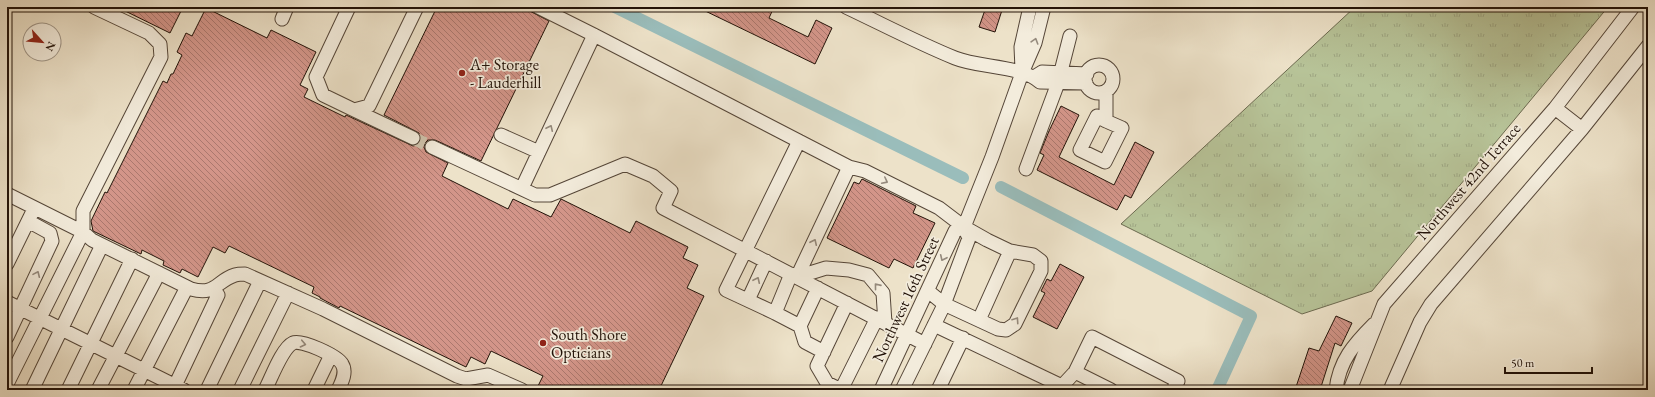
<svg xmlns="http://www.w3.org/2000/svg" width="1655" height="397" font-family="'EB Garamond',serif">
<defs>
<pattern id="grass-tufts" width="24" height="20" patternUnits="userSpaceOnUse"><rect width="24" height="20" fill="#b7c398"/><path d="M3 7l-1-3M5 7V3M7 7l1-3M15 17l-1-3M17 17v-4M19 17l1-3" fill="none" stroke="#9da682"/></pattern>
<pattern id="building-back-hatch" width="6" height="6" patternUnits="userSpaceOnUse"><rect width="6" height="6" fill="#d39589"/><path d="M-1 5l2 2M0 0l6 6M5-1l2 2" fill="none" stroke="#ab786e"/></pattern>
</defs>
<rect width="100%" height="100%" fill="#ede2c9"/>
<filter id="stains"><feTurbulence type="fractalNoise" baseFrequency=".005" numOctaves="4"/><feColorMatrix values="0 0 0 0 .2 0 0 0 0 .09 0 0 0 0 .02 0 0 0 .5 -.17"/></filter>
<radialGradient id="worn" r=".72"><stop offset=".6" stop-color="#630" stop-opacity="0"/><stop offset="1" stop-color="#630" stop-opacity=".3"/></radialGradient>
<path fill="url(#grass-tufts)" stroke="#6c6a50" d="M 1355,7 L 1608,7 L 1372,291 L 1302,314 L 1121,224 Z"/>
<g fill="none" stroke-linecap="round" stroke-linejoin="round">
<path stroke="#9abdbb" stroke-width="12" d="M 615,7 L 963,178
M 1001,187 L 1251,316 L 1217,390"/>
</g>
<path fill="url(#building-back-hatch)" stroke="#221208" d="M 117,7 L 183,7 L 170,33 Z
M 437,7 L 522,7 L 549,21 L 481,161 L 435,140 L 428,140 L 425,143 L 424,147 L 426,152 L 448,163 L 442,176 L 508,209 L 513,199 L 551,217 L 561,199 L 630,233 L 636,221 L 688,247 L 683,258 L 698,265 L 687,288 L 704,296 L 659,390 L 571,390 L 560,385 L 557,390 L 536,390 L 543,376 L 491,351 L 485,364 L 471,357 L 466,367 L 340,306 L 339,308 L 320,298 L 320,297 L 312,293 L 314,287 L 229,246 L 225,253 L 213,247 L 198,277 L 182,269 L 180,273 L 163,265 L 164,261 L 142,250 L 141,254 L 93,231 L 91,221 L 105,192 L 107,193 L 163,81 L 167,83 L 171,74 L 173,74 L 182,55 L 177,52 L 186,33 L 192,36 L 206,8 L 267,38 L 271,30 L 316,52 L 300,85 L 308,89 L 304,97 L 345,117 L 346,115 L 413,146 L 417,145 L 420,141 L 419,133 L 384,115 Z
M 697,7 L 747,7 L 756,12 L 759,7 L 774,7 L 769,18 L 808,37 L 816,20 L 832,28 L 815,64 Z
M 986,7 L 1003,7 L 995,32 L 979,27 Z
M 1061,106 L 1079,115 L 1059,157 L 1114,185 L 1135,142 L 1154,152 L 1131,198 L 1125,195 L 1117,210 L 1037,170 L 1044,155 L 1040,153 L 1049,131 Z
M 862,179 L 916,206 L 913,213 L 935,223 L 913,268 L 894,259 L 889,268 L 827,238 L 854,182 L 859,184 Z
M 1060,264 L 1084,277 L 1057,329 L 1033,317 L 1045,293 L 1041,291 L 1047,279 L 1051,281 Z
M 1336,316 L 1352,323 L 1341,346 L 1335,343 L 1320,390 L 1295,390 L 1309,348 L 1319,351 Z"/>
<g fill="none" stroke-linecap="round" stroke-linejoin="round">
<path stroke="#cfc3ac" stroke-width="13" stroke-dasharray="13 6" stroke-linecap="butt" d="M 413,138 L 432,147"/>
<g stroke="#554638" stroke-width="15">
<path id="minor" d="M 94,7 L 149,33 L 160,44 L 161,57 L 83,211 L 83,232 L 92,240 L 191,289 C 216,296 216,281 235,275 C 238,274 242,274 245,274 L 323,309 L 457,376 L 466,379 L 488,375 L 522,390
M 349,7 L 316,77 L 323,95 L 354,110 L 369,106 L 417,7
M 538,7 L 594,35 L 849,167 L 865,171 L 939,208 L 964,227 L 987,240 L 1010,251 L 1033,255 L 1041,261 L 1041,271 L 1015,324 L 1006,330 L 998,329 L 944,304 L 928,291
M 846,7 C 882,24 918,43 955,58 C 979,68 1020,65 1040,82 L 1086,83
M 282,19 L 287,7
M1085 79a14 14 0 1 1 28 0a14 14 0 1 1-28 0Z
M 1022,69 L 1021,47 L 1030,7
M 1034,77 L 1042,72 L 1087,74
M 1106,91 L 1106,121 L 1097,116 L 1080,150 L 1105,162 L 1122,128 L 1106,121
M 1555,108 L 1582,129
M 354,110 L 413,138
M 501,135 L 539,152
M 432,147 L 535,195 L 550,195 L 625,164 L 653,176 L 671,191 L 663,208 L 925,344
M 1026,169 L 1058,83 L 1070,36
M 522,188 L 594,35
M 7,194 L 83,232 L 7,384
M 7,264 L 32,213
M 791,274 L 775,313 L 800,326
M 797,277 L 826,268 L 849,270 L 868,275 L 883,293 L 885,323
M 797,277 L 849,167
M 818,288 L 800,326 L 805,342 L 824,352
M 748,300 L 766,261
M 7,302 L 184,390
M 847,303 L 817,366 L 827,383 L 841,390 L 877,318
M 775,313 L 726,290 L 799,141
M 979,320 L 1010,251
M 934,325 L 1062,386 L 1060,390
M 7,337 L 52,241 L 50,233 L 28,221
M 1075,372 L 1111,390
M 1062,386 L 1075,372 L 1092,337 L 1178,381 L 1173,390
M 32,390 L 102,245
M 68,390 L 132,259
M 98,390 L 159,273
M 134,390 L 187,287
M 173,390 L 218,295 L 213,288
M 207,390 L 260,281
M 240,390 L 288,293
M 265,390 C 271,379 282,348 293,343 C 301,339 338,356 342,364 C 347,372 342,382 338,390
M 314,390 L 331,355
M 881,390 L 955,231 L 964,227 L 992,157 L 1022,73 L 1035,43 L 1044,7
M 902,390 L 943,307 L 969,238 L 964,227
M 938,390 L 963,338
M 1336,390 C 1339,361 1354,344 1374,324
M 1350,390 L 1384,304 L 1555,108 L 1633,7
M 1390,390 L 1420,322 L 1431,304 L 1582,129 L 1648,46"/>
</g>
<use href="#minor" stroke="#f3ecdc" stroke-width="13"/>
</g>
<defs><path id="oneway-chevron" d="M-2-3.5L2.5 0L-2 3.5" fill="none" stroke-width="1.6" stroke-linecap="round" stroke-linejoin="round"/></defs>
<g stroke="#958a7d">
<use href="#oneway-chevron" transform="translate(1035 41) rotate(-73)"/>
<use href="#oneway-chevron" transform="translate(550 128) rotate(-65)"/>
<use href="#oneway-chevron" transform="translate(885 181) rotate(27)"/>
<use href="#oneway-chevron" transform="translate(814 242) rotate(-65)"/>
<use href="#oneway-chevron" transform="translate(943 258) rotate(115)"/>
<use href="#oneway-chevron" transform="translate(37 274) rotate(-66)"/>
<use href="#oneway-chevron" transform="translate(757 280) rotate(-65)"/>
<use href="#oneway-chevron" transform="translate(877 286) rotate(-129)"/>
<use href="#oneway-chevron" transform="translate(1016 320) rotate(-56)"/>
<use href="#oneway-chevron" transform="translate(303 344) rotate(12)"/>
</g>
<g fill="#8f2418" stroke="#f3ecdc" stroke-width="1.5">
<circle cx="462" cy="73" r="4"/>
<circle cx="543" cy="343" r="4"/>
</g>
<g text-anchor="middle" stroke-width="3.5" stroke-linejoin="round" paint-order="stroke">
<g font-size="16" fill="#221208" stroke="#f3ecdc" text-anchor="start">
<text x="470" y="70">A+ Storage<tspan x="470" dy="18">- Lauderhill</tspan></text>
<text x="551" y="340">South Shore<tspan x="551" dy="18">Opticians</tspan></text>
</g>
<g font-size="16" fill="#221208" stroke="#f3ecdc">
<text transform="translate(1468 181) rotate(-49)" y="6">Northwest 42nd Terrace</text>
<text transform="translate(905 299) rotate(-65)" y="6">Northwest 16th Street</text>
</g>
</g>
<rect width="1655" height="397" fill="none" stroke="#ede2c9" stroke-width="24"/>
<rect x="8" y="8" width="1639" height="381" fill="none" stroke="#221208" stroke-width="2"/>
<rect x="12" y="12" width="1631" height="373" fill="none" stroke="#221208"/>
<g transform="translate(42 42) rotate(117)"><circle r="19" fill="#f3ecdc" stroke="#9f9587"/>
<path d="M0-3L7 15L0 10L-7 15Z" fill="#8f2418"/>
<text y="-6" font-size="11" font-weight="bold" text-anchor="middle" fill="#221208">N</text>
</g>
<path d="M1505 367v6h87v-6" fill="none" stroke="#221208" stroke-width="2"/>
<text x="1511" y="367" font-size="12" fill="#221208" stroke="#f3ecdc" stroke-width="3" paint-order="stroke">50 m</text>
<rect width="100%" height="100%" filter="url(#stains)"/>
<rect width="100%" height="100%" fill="url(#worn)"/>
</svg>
